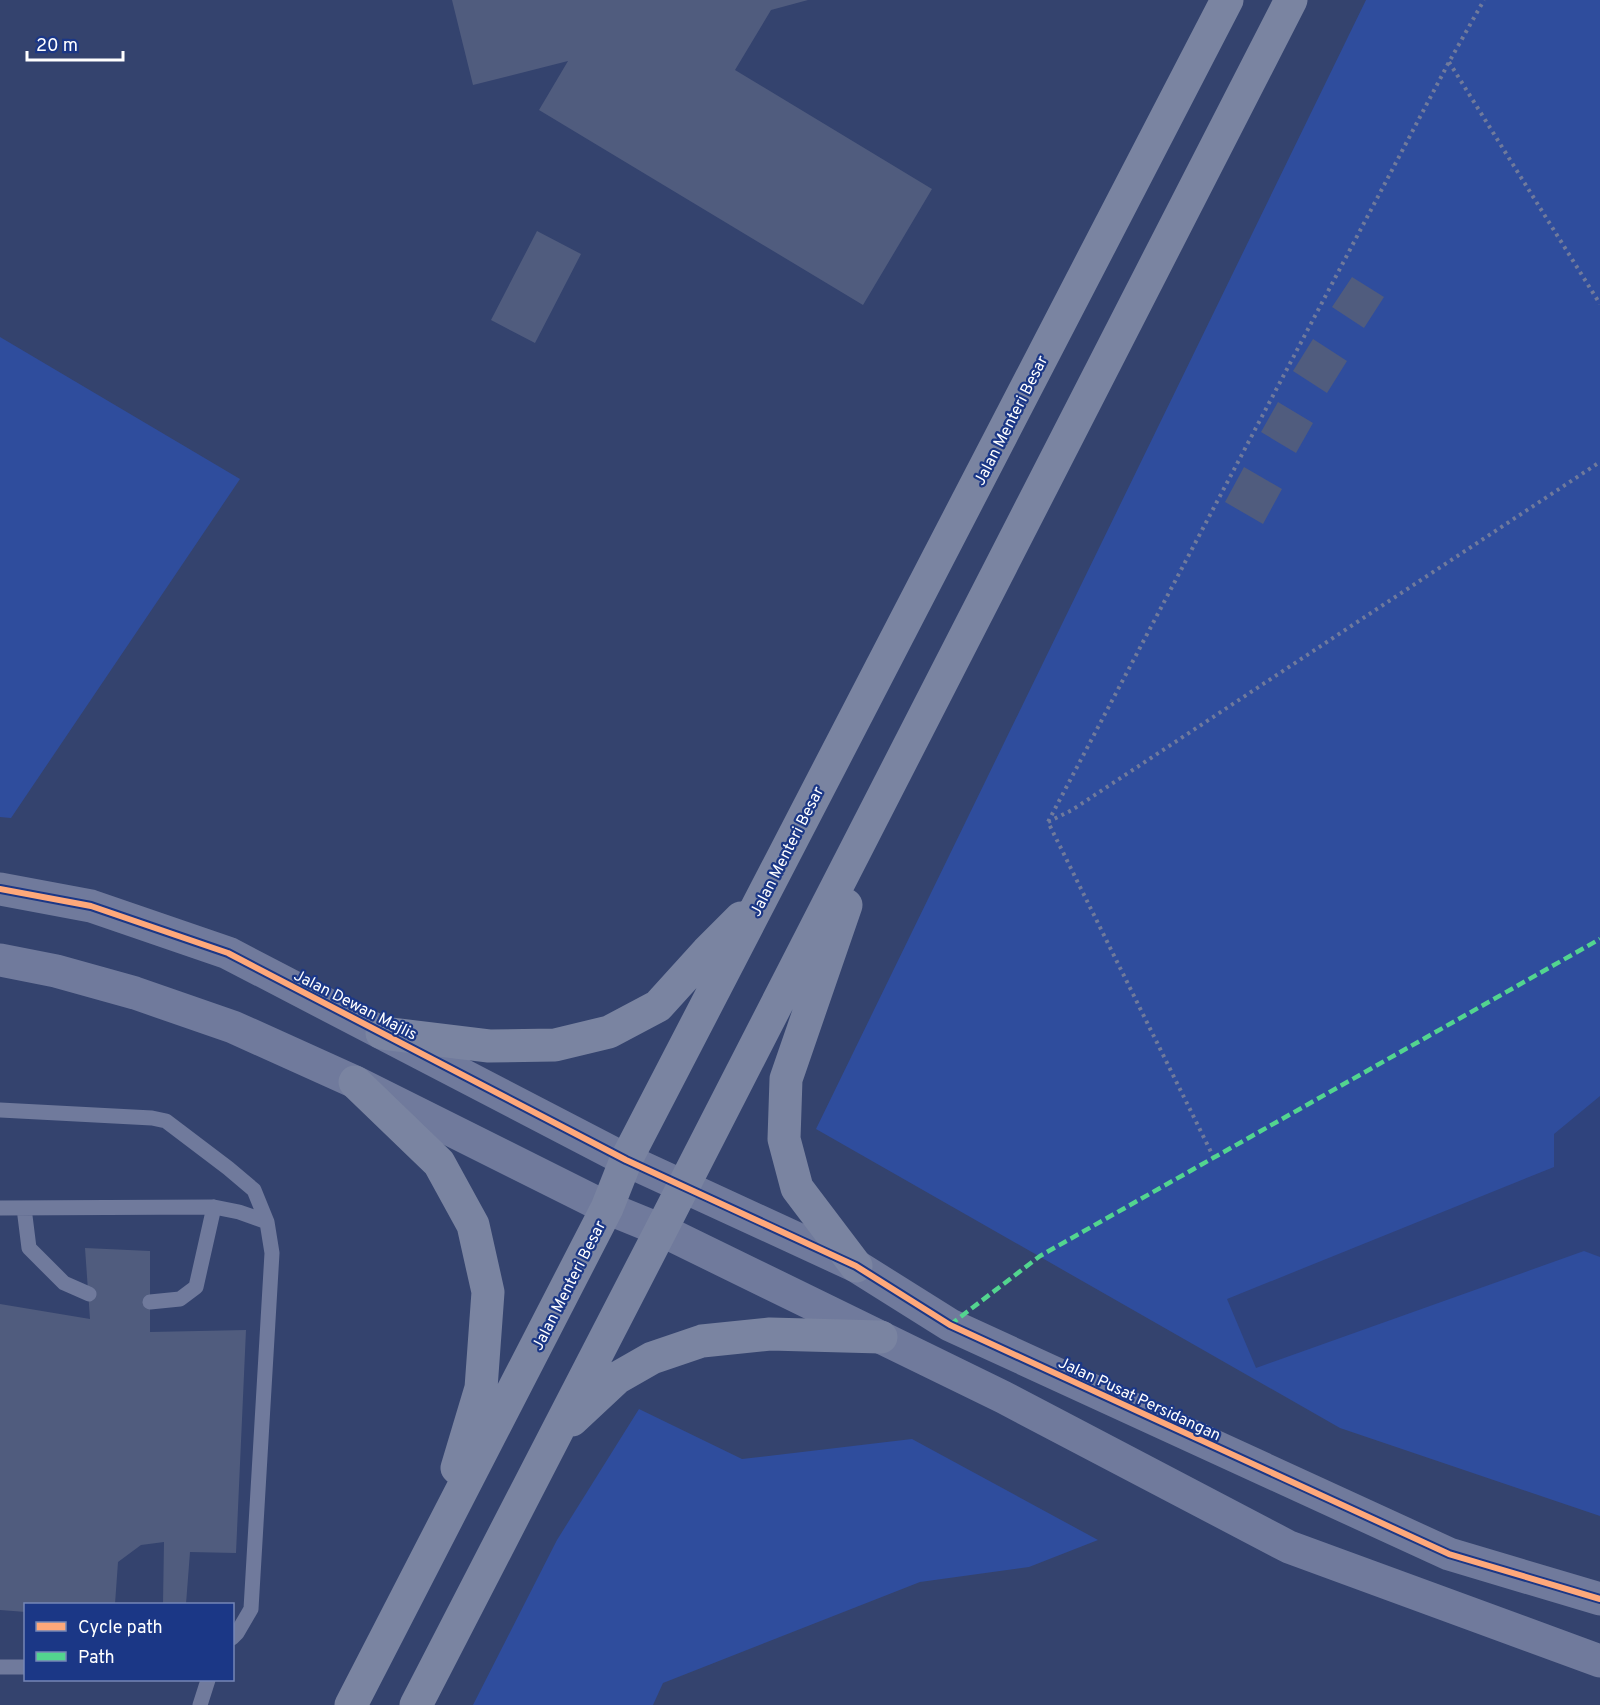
<svg xmlns="http://www.w3.org/2000/svg" width="1600" height="1705" font-family="Overpass,sans-serif">
<rect width="100%" height="100%" fill="#34436e"/>
<path fill="#2f4d9d" d="M 1366,0 L 1600,0 L 1600,1516 L 1340,1428 L 816,1129 Z
M 0,337 L 240,479 L 11,818 L 0,817 Z
M 639,1409 L 742,1459 L 912,1439 L 1098,1540 L 1029,1567 L 920,1582 L 663,1683 L 653,1705 L 473,1705 L 557,1540 Z"/>
<path fill="#2f437d" d="M 1600,1096 L 1600,1257 L 1584,1251 L 1256,1368 L 1227,1299 L 1554,1167 L 1554,1134 Z"/>
<path fill="#505c7e" d="M 452,0 L 808,0 L 771,10 L 735,70 L 932,189 L 863,305 L 539,110 L 568,61 L 473,85 Z
M 537,231 L 581,254 L 535,343 L 491,320 Z
M 1352,277 L 1384,297 L 1364,328 L 1332,307 Z
M 1313,339 L 1347,361 L 1327,393 L 1293,371 Z
M 1278,402 L 1313,423 L 1296,453 L 1261,432 Z
M 1244,467 L 1282,489 L 1263,524 L 1225,502 Z
M 85,1248 L 150,1251 L 150,1332 L 246,1330 L 236,1553 L 190,1552 L 186,1604 L 163,1604 L 164,1542 L 141,1545 L 118,1562 L 115,1604 L 26,1604 L 26,1612 L 0,1610 L 0,1304 L 90,1319 Z"/>
<g fill="none" stroke-linecap="round" stroke-linejoin="round">
<path stroke="#707a9c" stroke-width="4" stroke-dasharray="3 4.5" stroke-linecap="butt" d="M 1449,62 L 1600,304
M 1048,822 L 1072,810 L 1600,462
M 1214,1158 L 1048,822 L 1449,62 L 1484,0"/>
<path stroke="#707a9c" stroke-width="15" d="M 0,1110 L 152,1118 L 166,1121 L 228,1168 L 254,1190 L 267,1222
M 0,1208 L 214,1207 L 239,1212 L 267,1222 L 272,1253 L 251,1609 L 237,1633 L 232,1638
M 24,1208 L 29,1248 L 64,1283 L 89,1294
M 150,1302 L 180,1299 L 196,1287 L 214,1207
M 0,1667 L 26,1667
M 200,1705 L 208,1680"/>
<path stroke="#707a9c" stroke-width="33" d="M 0,889 L 91,906 L 228,953 L 626,1160 L 856,1266 L 950,1325 L 1449,1554 L 1600,1599
M 0,960 L 56,971 L 135,993 L 233,1027 L 355,1082 L 607,1208 L 661,1230 L 1003,1397 L 1289,1547 L 1600,1661"/>
<path stroke="#7a84a1" stroke-width="33" d="M 846,905 L 786,1079 L 784,1139 L 797,1188 L 856,1266
M 382,1033 L 489,1046 L 555,1045 L 609,1032 L 658,1006 L 707,952 L 741,918
M 355,1082 L 439,1163 L 473,1225 L 488,1292 L 481,1388 L 457,1468
M 572,1420 L 617,1378 L 652,1358 L 702,1341 L 770,1334 L 881,1337
M 351,1705 L 607,1208 L 626,1160 L 1227,0
M 416,1705 L 661,1230 L 1291,0"/>
<path stroke="#53d58f" stroke-width="4.5" stroke-dasharray="9 4.5" stroke-linecap="butt" d="M 950,1325 L 1040,1256 L 1600,939"/>
<g stroke="#1b3786" stroke-width="10">
<path id="cycleway" d="M 0,889 L 91,906 L 228,953 L 626,1160 L 856,1266 L 950,1325 L 1449,1554 L 1600,1599"/>
</g>
<use href="#cycleway" stroke="#fea87a" stroke-width="6"/>
</g>
<g text-anchor="middle" stroke-width="4.5" stroke-linejoin="round" paint-order="stroke">
<g font-size="16" fill="#fff" stroke="#1b3786">
<text transform="translate(1010 420) rotate(-63)" y="6">Jalan Menteri Besar</text>
<text transform="translate(786 851) rotate(-63)" y="6">Jalan Menteri Besar</text>
<text transform="translate(356 1004) rotate(27)" y="6">Jalan Dewan Majlis</text>
<text transform="translate(568 1285) rotate(-63)" y="6">Jalan Menteri Besar</text>
<text transform="translate(1140 1398) rotate(25)" y="6">Jalan Pusat Persidangan</text>
</g>
</g>
<rect x="24" y="1603" width="210" height="78" fill="#1b3786" stroke="#7687b6" stroke-width="1.5"/>
<rect x="36" y="1622" width="30" height="9" fill="#fea87a" stroke="#7687b6" stroke-width="1.5"/>
<text x="78" y="1633" font-size="18" fill="#ffffff">Cycle path</text>
<rect x="36" y="1652" width="30" height="9" fill="#53d58f" stroke="#7687b6" stroke-width="1.5"/>
<text x="78" y="1663" font-size="18" fill="#ffffff">Path</text>
<path d="M27 51v9h96v-9" fill="none" stroke="#ffffff" stroke-width="3"/>
<text x="36" y="51" font-size="18" fill="#ffffff" stroke="#1b3786" stroke-width="4.5" paint-order="stroke">20 m</text>
</svg>
